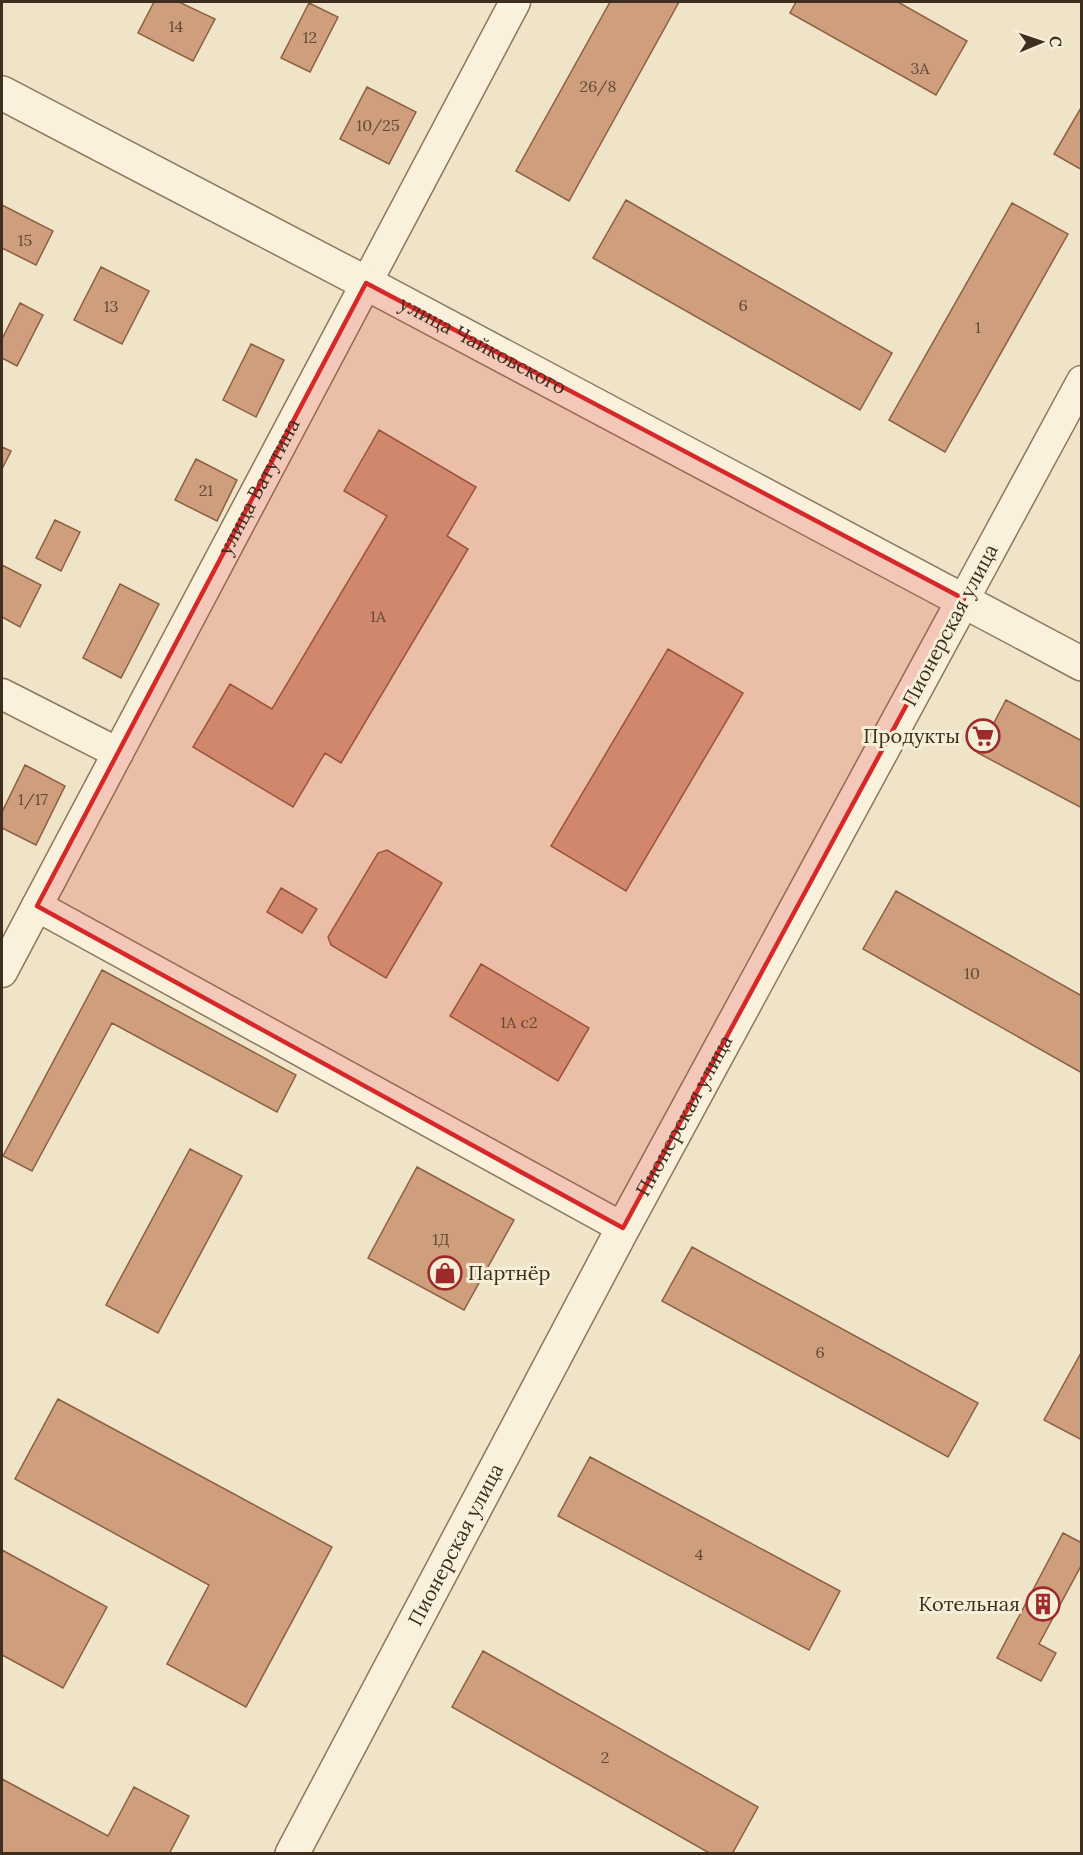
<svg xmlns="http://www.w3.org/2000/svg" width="1083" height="1855" font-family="Lora,serif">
<rect width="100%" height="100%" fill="#f0e4c8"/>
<path fill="#cf9f7d" stroke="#8d5f41" stroke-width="1.5" d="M 154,2 L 179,2 L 215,19 L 193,61 L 138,33 Z
M 610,2 L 679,2 L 569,201 L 516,171 Z
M 796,2 L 898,2 L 967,41 L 936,95 L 790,13 Z
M 309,3 L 338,17 L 310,72 L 281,58 Z
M 367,87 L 416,112 L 389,164 L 340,139 Z
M 1082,106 L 1082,170 L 1054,154 Z
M 626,200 L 892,353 L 860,410 L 593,258 Z
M 1012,203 L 1068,234 L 945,452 L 889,420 Z
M 2,205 L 53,231 L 36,265 L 2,248 Z
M 101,267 L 149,291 L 122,344 L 74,320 Z
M 20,303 L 43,315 L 17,366 L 2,358 L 2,339 Z
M 251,344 L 284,360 L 256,417 L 223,400 Z
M 379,430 L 476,487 L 447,536 L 468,549 L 341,763 L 325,753 L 293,807 L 193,747 L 230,684 L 272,709 L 387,516 L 344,491 Z
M 2,447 L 11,451 L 2,469 Z
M 196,459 L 237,480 L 217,521 L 175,500 Z
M 55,520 L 80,532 L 61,571 L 36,558 Z
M 2,565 L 41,585 L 20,627 L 2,617 Z
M 120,584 L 159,604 L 121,678 L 83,658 Z
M 668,649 L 743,693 L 626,891 L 551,846 Z
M 1006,700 L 1082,741 L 1082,808 L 978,753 Z
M 25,765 L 65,786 L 36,845 L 2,828 L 2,812 Z
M 387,850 L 442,883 L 386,978 L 331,945 L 328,937 L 378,853 Z
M 281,888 L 317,909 L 302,933 L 267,912 Z
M 896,891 L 1082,996 L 1082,1073 L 863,949 Z
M 481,964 L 589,1028 L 558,1081 L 450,1016 Z
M 102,970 L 296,1075 L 277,1112 L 112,1023 L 32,1171 L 3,1156 Z
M 190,1149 L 242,1176 L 158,1333 L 106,1305 Z
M 417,1167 L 514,1220 L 464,1310 L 368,1258 Z
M 692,1247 L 978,1403 L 948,1457 L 662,1301 Z
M 1082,1351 L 1082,1440 L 1044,1420 Z
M 58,1399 L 332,1547 L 246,1707 L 167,1664 L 209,1585 L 15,1479 Z
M 590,1457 L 840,1591 L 809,1650 L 558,1516 Z
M 1063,1533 L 1082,1543 L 1082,1564 L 1039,1644 L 1056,1653 L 1041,1681 L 997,1658 Z
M 2,1550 L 107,1607 L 63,1688 L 2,1655 Z
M 483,1651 L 758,1807 L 732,1854 L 711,1854 L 452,1707 Z
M 2,1779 L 108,1836 L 134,1787 L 189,1816 L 169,1854 L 2,1854 Z"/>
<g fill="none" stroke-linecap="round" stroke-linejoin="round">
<g stroke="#8d765c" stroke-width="33">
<g id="minor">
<path d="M 964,599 L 1082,381"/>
<path d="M 2,694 L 118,753"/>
<path d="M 37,906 L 623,1228"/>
<path id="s1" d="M 2,972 L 515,2"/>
</g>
</g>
<g stroke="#8d765c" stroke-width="36">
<g id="tertiary">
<path id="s2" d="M 2,93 L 366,283 L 1082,664"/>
<path id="s3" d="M 292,1854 L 623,1228 L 964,599"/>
</g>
</g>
<use href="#minor" stroke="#faf1dc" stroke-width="30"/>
<use href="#tertiary" stroke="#faf1dc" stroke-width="33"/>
</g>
<path fill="#d62828" fill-opacity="0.2" stroke="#d62828" stroke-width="4.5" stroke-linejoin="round" d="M 366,283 L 964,599 L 623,1228 L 37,906 Z"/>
<defs>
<g id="supermarket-ring" transform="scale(1.725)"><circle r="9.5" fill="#f7eed8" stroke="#9e2a2b" stroke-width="1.5"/><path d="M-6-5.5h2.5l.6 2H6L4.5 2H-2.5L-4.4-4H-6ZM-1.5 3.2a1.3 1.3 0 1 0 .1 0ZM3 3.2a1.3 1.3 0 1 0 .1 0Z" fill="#9e2a2b"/></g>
<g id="shop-ring" transform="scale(1.725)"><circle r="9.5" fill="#f7eed8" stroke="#9e2a2b" stroke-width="1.5"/><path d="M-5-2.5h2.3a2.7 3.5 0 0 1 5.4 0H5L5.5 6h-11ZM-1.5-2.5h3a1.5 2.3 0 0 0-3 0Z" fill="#9e2a2b"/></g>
<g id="building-ring" transform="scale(1.725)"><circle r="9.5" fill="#f7eed8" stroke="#9e2a2b" stroke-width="1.5"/><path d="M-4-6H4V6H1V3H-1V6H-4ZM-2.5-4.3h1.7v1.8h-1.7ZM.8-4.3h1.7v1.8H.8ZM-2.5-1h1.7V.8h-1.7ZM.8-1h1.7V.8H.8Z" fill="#9e2a2b"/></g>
</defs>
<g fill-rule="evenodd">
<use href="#supermarket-ring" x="983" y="736"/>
<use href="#shop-ring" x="445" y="1273"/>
<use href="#building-ring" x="1043" y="1604"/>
</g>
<g text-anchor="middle" stroke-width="6" stroke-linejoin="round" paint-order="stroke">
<g font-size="16" fill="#624a37">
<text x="176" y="32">14</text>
<text x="310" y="43">12</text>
<text x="920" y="74">3А</text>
<text x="598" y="92">26/8</text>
<text x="378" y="131">10/25</text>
<text x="25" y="246">15</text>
<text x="743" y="311">6</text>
<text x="111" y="312">13</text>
<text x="978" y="333">1</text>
<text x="206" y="496">21</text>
<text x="378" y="622">1А</text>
<text x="33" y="805">1/17</text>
<text x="972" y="979">10</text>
<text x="519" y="1028">1А с2</text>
<text x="441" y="1245">1Д</text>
<text x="820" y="1358">6</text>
<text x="699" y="1560">4</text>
<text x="605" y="1763">2</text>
</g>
<g font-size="20" fill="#3d2e20" stroke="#f7eed8">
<text dy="7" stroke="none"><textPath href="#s2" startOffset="543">улица Чайковского</textPath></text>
<text dy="7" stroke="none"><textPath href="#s1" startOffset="549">улица Ватутина</textPath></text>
<text transform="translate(950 625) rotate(-62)" y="7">Пионерская улица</text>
<text dy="7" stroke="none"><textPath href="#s3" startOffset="836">Пионерская улица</textPath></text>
<text dy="7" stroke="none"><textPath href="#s3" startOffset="350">Пионерская улица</textPath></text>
</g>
<g font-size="20" fill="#3d2e20" stroke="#f7eed8" text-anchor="end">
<text x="960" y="743">Продукты</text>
<text x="468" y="1280" text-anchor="start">Партнёр</text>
<text x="1020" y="1611">Котельная</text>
</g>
</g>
<rect width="1083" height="1855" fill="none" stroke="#3d2e20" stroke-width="6"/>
<g transform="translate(1041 42) rotate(88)" stroke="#f7eed8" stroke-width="4.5" paint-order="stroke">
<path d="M0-4.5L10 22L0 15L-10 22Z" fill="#3d2e20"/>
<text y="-9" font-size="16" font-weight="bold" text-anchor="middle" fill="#3d2e20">С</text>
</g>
</svg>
